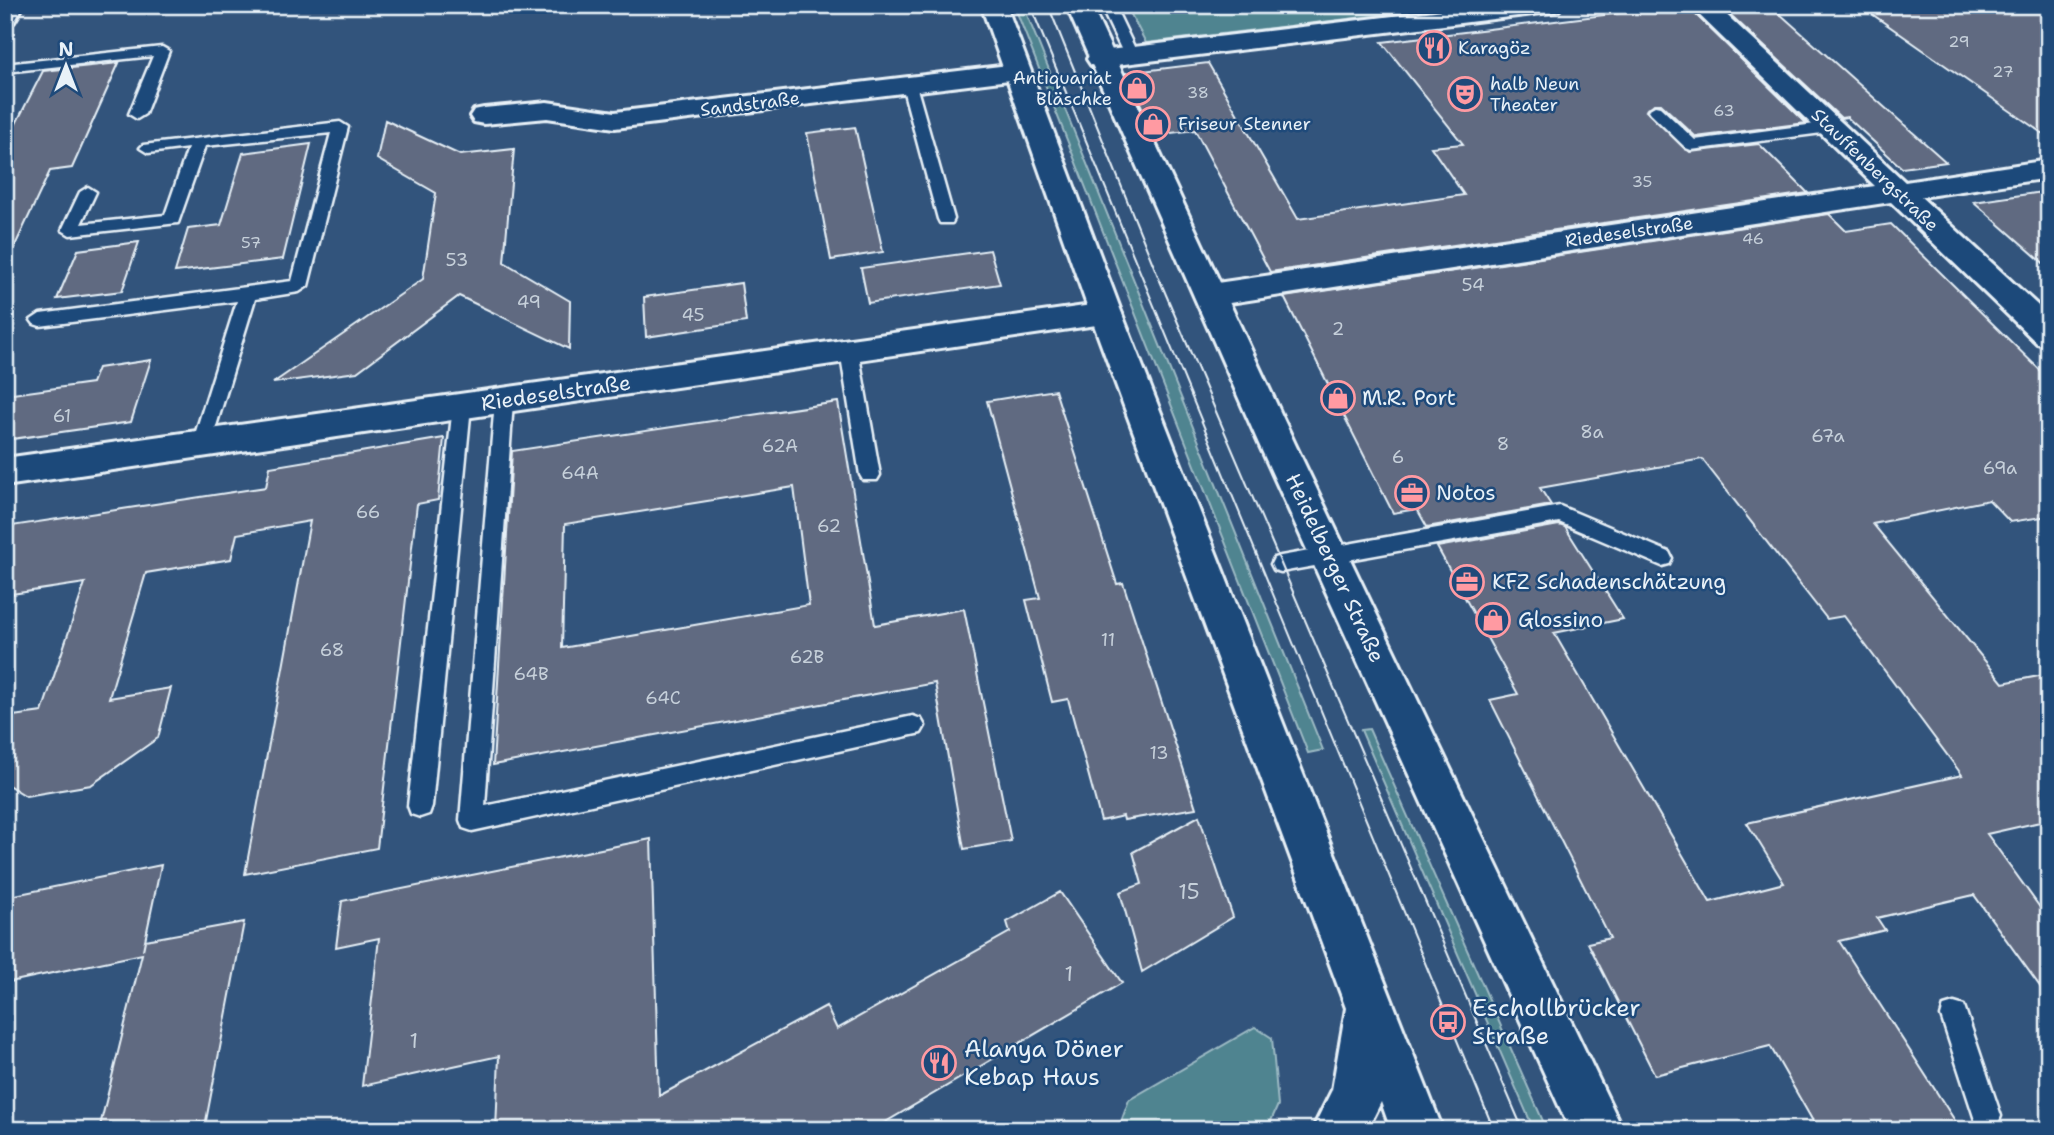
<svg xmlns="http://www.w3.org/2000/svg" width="2054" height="1135" font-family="'Shantell Sans',sans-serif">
<rect width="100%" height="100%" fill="#32547c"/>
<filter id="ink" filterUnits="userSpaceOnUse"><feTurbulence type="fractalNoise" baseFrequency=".0143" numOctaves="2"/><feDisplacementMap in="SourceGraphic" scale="14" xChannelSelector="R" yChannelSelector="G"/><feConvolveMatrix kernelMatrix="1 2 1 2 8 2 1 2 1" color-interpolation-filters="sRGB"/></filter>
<g filter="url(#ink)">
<path fill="#508490" stroke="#9cbac4" stroke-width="2" d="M 1014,5 L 1023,5 L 1323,750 L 1308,753 Z
M 1126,5 L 1464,5 L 1146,43 Z
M 1369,729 L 1547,1130 L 1534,1130 L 1361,730 Z
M 1255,1027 L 1272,1038 L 1278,1105 L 1267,1130 L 1118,1130 L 1129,1100 Z"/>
<path fill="#606b81" stroke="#e8f1f8" stroke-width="2" fill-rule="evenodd" d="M 1686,5 L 1806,123 L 1696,137 L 1661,104 L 1654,104 L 1646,111 L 1690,152 L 1759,144 L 1808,193 L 1270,272 L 1195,130 L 1155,135 L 1126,73 L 1208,63 L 1298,219 L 1464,195 L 1431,147 L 1463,144 L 1382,42 Z
M 1720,5 L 1770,5 L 1946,162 L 1902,168 L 1847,117 L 1841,118 Z
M 1859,5 L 2049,5 L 2049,138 Z
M 119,63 L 72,168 L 50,171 L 5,267 L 5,145 L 43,71 Z
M 385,120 L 460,155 L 514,149 L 504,262 L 570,301 L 569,349 L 459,296 L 357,372 L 273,383 L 423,279 L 436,193 L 377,159 Z
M 855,127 L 883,252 L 831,260 L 807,133 Z
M 311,144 L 283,259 L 175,272 L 188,229 L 221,225 L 243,153 Z
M 2049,191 L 2049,268 L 1974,202 Z
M 1829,214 L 1846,231 L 1891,224 L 2049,379 L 2049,516 L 2010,522 L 1989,500 L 1873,524 L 2003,683 L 2049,674 L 2049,820 L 1987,834 L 2049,920 L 2049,999 L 1974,895 L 1877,918 L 1885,930 L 1839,941 L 1961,1130 L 1818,1130 L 1770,1046 L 1655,1075 L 1588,943 L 1610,938 L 1490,700 L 1518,694 L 1437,547 L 1559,525 L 1565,527 L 1623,619 L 1554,633 L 1710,902 L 1784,883 L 1747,823 L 1962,775 L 1844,616 L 1827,619 L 1702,459 L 1540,488 L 1551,505 L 1427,527 L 1417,509 L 1393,513 L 1284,297 Z
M 139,242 L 122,291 L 57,299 L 78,250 Z
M 990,250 L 1000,284 L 868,303 L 861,268 Z
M 741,283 L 746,322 L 646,337 L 644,297 Z
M 151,360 L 131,422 L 5,440 L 5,395 L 92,383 L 98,368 Z
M 1055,390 L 1117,584 L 1123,583 L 1196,808 L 1124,820 L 1123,816 L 1101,821 L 1068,699 L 1052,702 L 1026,600 L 1040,598 L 987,401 Z
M 838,402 L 875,625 L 964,609 L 1011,841 L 964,849 L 935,683 L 493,765 L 512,451 ZM 794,487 L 809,605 L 562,648 L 565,524 Z
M 444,438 L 438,500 L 417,504 L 377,848 L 245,874 L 310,521 L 237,534 L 231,559 L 146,573 L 109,698 L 171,688 L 158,738 L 91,785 L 26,796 L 5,783 L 5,717 L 42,712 L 85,583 L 5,595 L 5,527 L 266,487 L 270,467 Z
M 1199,816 L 1233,917 L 1142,972 L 1120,892 L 1142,884 L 1133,852 Z
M 651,839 L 659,1096 L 826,1006 L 837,1029 L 1010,932 L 1007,922 L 1060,892 L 1122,983 L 872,1130 L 496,1130 L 499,1056 L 362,1086 L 379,938 L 336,947 L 342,901 Z
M 161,865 L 143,950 L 145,940 L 244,922 L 206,1121 L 164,1130 L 99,1130 L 142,954 L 5,983 L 5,897 Z"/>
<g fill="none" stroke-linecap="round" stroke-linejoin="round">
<g stroke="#e8f1f8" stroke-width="5">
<path id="lane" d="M 1100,5 L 1114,5 L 1138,55 L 1136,58 L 1124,55 Z
M 162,47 L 169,51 L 145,114 L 137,119 L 129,114 L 153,56 L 5,72 L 5,64 Z
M 909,81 L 916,85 L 954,219 L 952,223 L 940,223 L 938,219 L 902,85 Z
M 1655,106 L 1660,107 L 1695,140 L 1830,122 L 1838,127 L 1830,132 L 1691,150 L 1686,148 L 1650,113 L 1648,110 Z
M 340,122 L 348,127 L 308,286 L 299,292 L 255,299 L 209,449 L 195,449 L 192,444 L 237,301 L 40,326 L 34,324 L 31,320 L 40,314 L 292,281 L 331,133 L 205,146 L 178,223 L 70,235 L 62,230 L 80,192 L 88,187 L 96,192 L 81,224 L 165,215 L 188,148 L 148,153 L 140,148 L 143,145 Z
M 849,344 L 858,350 L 880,475 L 877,480 L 863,480 L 860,475 L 840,350 Z
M 504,394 L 513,401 L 485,806 L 913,716 L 921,719 L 925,726 L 921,733 L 472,831 L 463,828 L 460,820 L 495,401 Z
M 462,399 L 471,406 L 432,806 L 429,814 L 420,817 L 411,814 L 408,806 L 453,406 Z
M 1560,506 L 1669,552 L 1672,558 L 1669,564 L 1662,566 L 1559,522 L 1281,572 L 1274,570 L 1271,564 L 1274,558 L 1281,556 Z
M 1954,1003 L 1964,1006 L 2001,1116 L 1997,1126 L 1988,1130 L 1977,1126 L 1941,1016 L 1944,1006 Z"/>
</g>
<g stroke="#e8f1f8" stroke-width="6">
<path id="street" d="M 1485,5 L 1562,5 L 1559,10 L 1550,12 L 1100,67 L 1091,65 L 1087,59 L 1091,53 L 1100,51 Z
M 1689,5 L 1716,5 L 1905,182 L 2049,160 L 2049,178 L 1921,197 L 2049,316 L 2049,346 L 2037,343 L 1891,202 L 1210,306 L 1199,303 L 1194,295 L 1199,287 L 1210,284 L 1875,186 Z
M 1017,64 L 1026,66 L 1030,72 L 1026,78 L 615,128 L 547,118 L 484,124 L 474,122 L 470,116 L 474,110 L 484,108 L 547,102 L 615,112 Z
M 1106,303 L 1117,306 L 1122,314 L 1117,322 L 5,486 L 5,458 Z"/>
</g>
<g stroke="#e8f1f8" stroke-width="6">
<path id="secondary" d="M 981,5 L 1006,5 L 1122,314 L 1443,1130 L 1391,1130 L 1381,1102 L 1367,1130 L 1312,1130 L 1332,1090 L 1346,1008 L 1090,314 Z
M 1066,5 L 1091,5 L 1295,444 L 1623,1130 L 1570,1130 L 1259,444 Z"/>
</g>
<g stroke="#e8f1f8" stroke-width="6">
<path id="primary" d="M 5,5 L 24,5 L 14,22 L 5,24 Z"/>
</g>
<use href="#lane" fill="#1f4a7a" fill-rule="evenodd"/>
<use href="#street" fill="#1f4a7a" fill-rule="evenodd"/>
<use href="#secondary" fill="#1f4a7a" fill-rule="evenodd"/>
<use href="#primary" fill="#1f4a7a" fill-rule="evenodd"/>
<path stroke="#e8f1f8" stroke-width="2" d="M 1030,5 L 1494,1130
M 1048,5 L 1155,269 L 1523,1130"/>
</g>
</g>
<defs>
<g id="restaurant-ring" transform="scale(1.75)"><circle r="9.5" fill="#1f4a7a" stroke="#ff9aa2" stroke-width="1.5"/><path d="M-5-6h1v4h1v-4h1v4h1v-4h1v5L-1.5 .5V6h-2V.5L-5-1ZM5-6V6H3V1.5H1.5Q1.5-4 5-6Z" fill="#ff9aa2"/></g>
<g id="shop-ring" transform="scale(1.75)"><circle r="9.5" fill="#1f4a7a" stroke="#ff9aa2" stroke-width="1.5"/><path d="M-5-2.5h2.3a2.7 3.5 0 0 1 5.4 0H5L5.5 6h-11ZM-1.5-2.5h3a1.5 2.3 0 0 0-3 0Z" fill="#ff9aa2"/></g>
<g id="theatre-ring" transform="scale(1.75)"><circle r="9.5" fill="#1f4a7a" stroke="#ff9aa2" stroke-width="1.5"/><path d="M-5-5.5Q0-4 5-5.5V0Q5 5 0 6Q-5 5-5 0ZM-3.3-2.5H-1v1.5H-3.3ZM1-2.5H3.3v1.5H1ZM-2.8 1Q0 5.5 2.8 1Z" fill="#ff9aa2"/></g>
<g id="office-ring" transform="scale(1.75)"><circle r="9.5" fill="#1f4a7a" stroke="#ff9aa2" stroke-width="1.5"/><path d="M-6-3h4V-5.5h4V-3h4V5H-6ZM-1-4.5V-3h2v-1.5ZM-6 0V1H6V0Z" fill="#ff9aa2"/></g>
<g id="bus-ring" transform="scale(1.75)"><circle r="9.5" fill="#1f4a7a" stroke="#ff9aa2" stroke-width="1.5"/><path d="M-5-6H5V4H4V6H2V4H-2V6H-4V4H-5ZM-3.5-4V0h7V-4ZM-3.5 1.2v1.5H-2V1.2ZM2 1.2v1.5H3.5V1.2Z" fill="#ff9aa2"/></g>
</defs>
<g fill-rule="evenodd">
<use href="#restaurant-ring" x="1434" y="48"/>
<use href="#shop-ring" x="1137" y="88"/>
<use href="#theatre-ring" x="1465" y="94"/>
<use href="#shop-ring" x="1153" y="124"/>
<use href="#shop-ring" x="1338" y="398"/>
<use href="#office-ring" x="1412" y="493"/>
<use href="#office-ring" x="1467" y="582"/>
<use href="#shop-ring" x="1493" y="620"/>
<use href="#bus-ring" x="1448" y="1022"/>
<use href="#restaurant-ring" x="939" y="1063"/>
</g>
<g text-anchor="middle" stroke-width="5" stroke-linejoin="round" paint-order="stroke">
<g font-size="16" fill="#c6d0da">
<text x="1959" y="47">29</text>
<text x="2003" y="77">27</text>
<text x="1198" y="98">38</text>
<text x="1724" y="116">63</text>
<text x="1642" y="187">35</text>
<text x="1753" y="244">46</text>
<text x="251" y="248">57</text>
</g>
<g font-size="18" fill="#e8f1f8" stroke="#1f4a7a" text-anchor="start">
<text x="1458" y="54">Karagöz</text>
<text x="1112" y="84" text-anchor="end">Antiquariat<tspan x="1112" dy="21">Bläschke</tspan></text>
<text x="1490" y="90">halb Neun<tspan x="1490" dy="21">Theater</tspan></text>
<text x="1178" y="130">Friseur Stenner</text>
</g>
<g font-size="18" fill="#e8f1f8" stroke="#1f4a7a">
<text transform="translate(750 104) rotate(-7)" y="6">Sandstraße</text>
<text transform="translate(1875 170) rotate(44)" y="6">Stauffenbergstraße</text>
<text transform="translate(1629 232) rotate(-8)" y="6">Riedeselstraße</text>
</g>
<g font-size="18" fill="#c6d0da">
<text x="457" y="266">53</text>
<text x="1473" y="291">54</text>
<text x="529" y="308">49</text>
<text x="693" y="321">45</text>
<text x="1338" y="335">2</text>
<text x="62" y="422">61</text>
<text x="1592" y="438">8a</text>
<text x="1828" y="442">67a</text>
<text x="1503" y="450">8</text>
<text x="780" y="452">62A</text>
<text x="1398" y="463">6</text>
<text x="2000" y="474">69a</text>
<text x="580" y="479">64A</text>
<text x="368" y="518">66</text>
<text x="829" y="532">62</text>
<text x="1108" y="646">11</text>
<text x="332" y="656">68</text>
<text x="807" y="663">62B</text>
<text x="531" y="680">64B</text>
<text x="663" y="704">64C</text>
<text x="1159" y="759">13</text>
</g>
<g font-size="21" fill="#e8f1f8" stroke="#1f4a7a">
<text transform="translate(556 393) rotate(-8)" y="7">Riedeselstraße</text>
<text transform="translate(1335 568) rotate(65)" y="7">Heidelberger Straße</text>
</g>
<g font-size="21" fill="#e8f1f8" stroke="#1f4a7a" text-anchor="start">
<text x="1362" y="405">M.R. Port</text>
<text x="1436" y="500">Notos</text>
<text x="1492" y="589">KFZ Schadenschätzung</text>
<text x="1518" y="627">Glossino</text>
</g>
<g font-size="21" fill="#c6d0da">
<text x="1189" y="899">15</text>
<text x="1069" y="981">1</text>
<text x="414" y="1048">1</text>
</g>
<g font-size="24" fill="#e8f1f8" stroke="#1f4a7a" text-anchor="start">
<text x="1472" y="1016">Eschollbrücker<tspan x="1472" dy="28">Straße</tspan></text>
<text x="964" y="1057">Alanya Döner<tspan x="964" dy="28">Kebap Haus</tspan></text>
</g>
</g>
<rect width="2054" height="1135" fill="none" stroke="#1f4a7a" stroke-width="28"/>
<rect x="14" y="14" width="2026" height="1107" fill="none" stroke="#e8f1f8" stroke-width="2.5" filter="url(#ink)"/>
<g transform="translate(66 66)" stroke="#1f4a7a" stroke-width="5" paint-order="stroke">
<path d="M0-5L12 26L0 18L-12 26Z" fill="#e8f1f8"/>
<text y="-10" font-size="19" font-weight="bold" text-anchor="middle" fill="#e8f1f8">N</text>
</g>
</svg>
